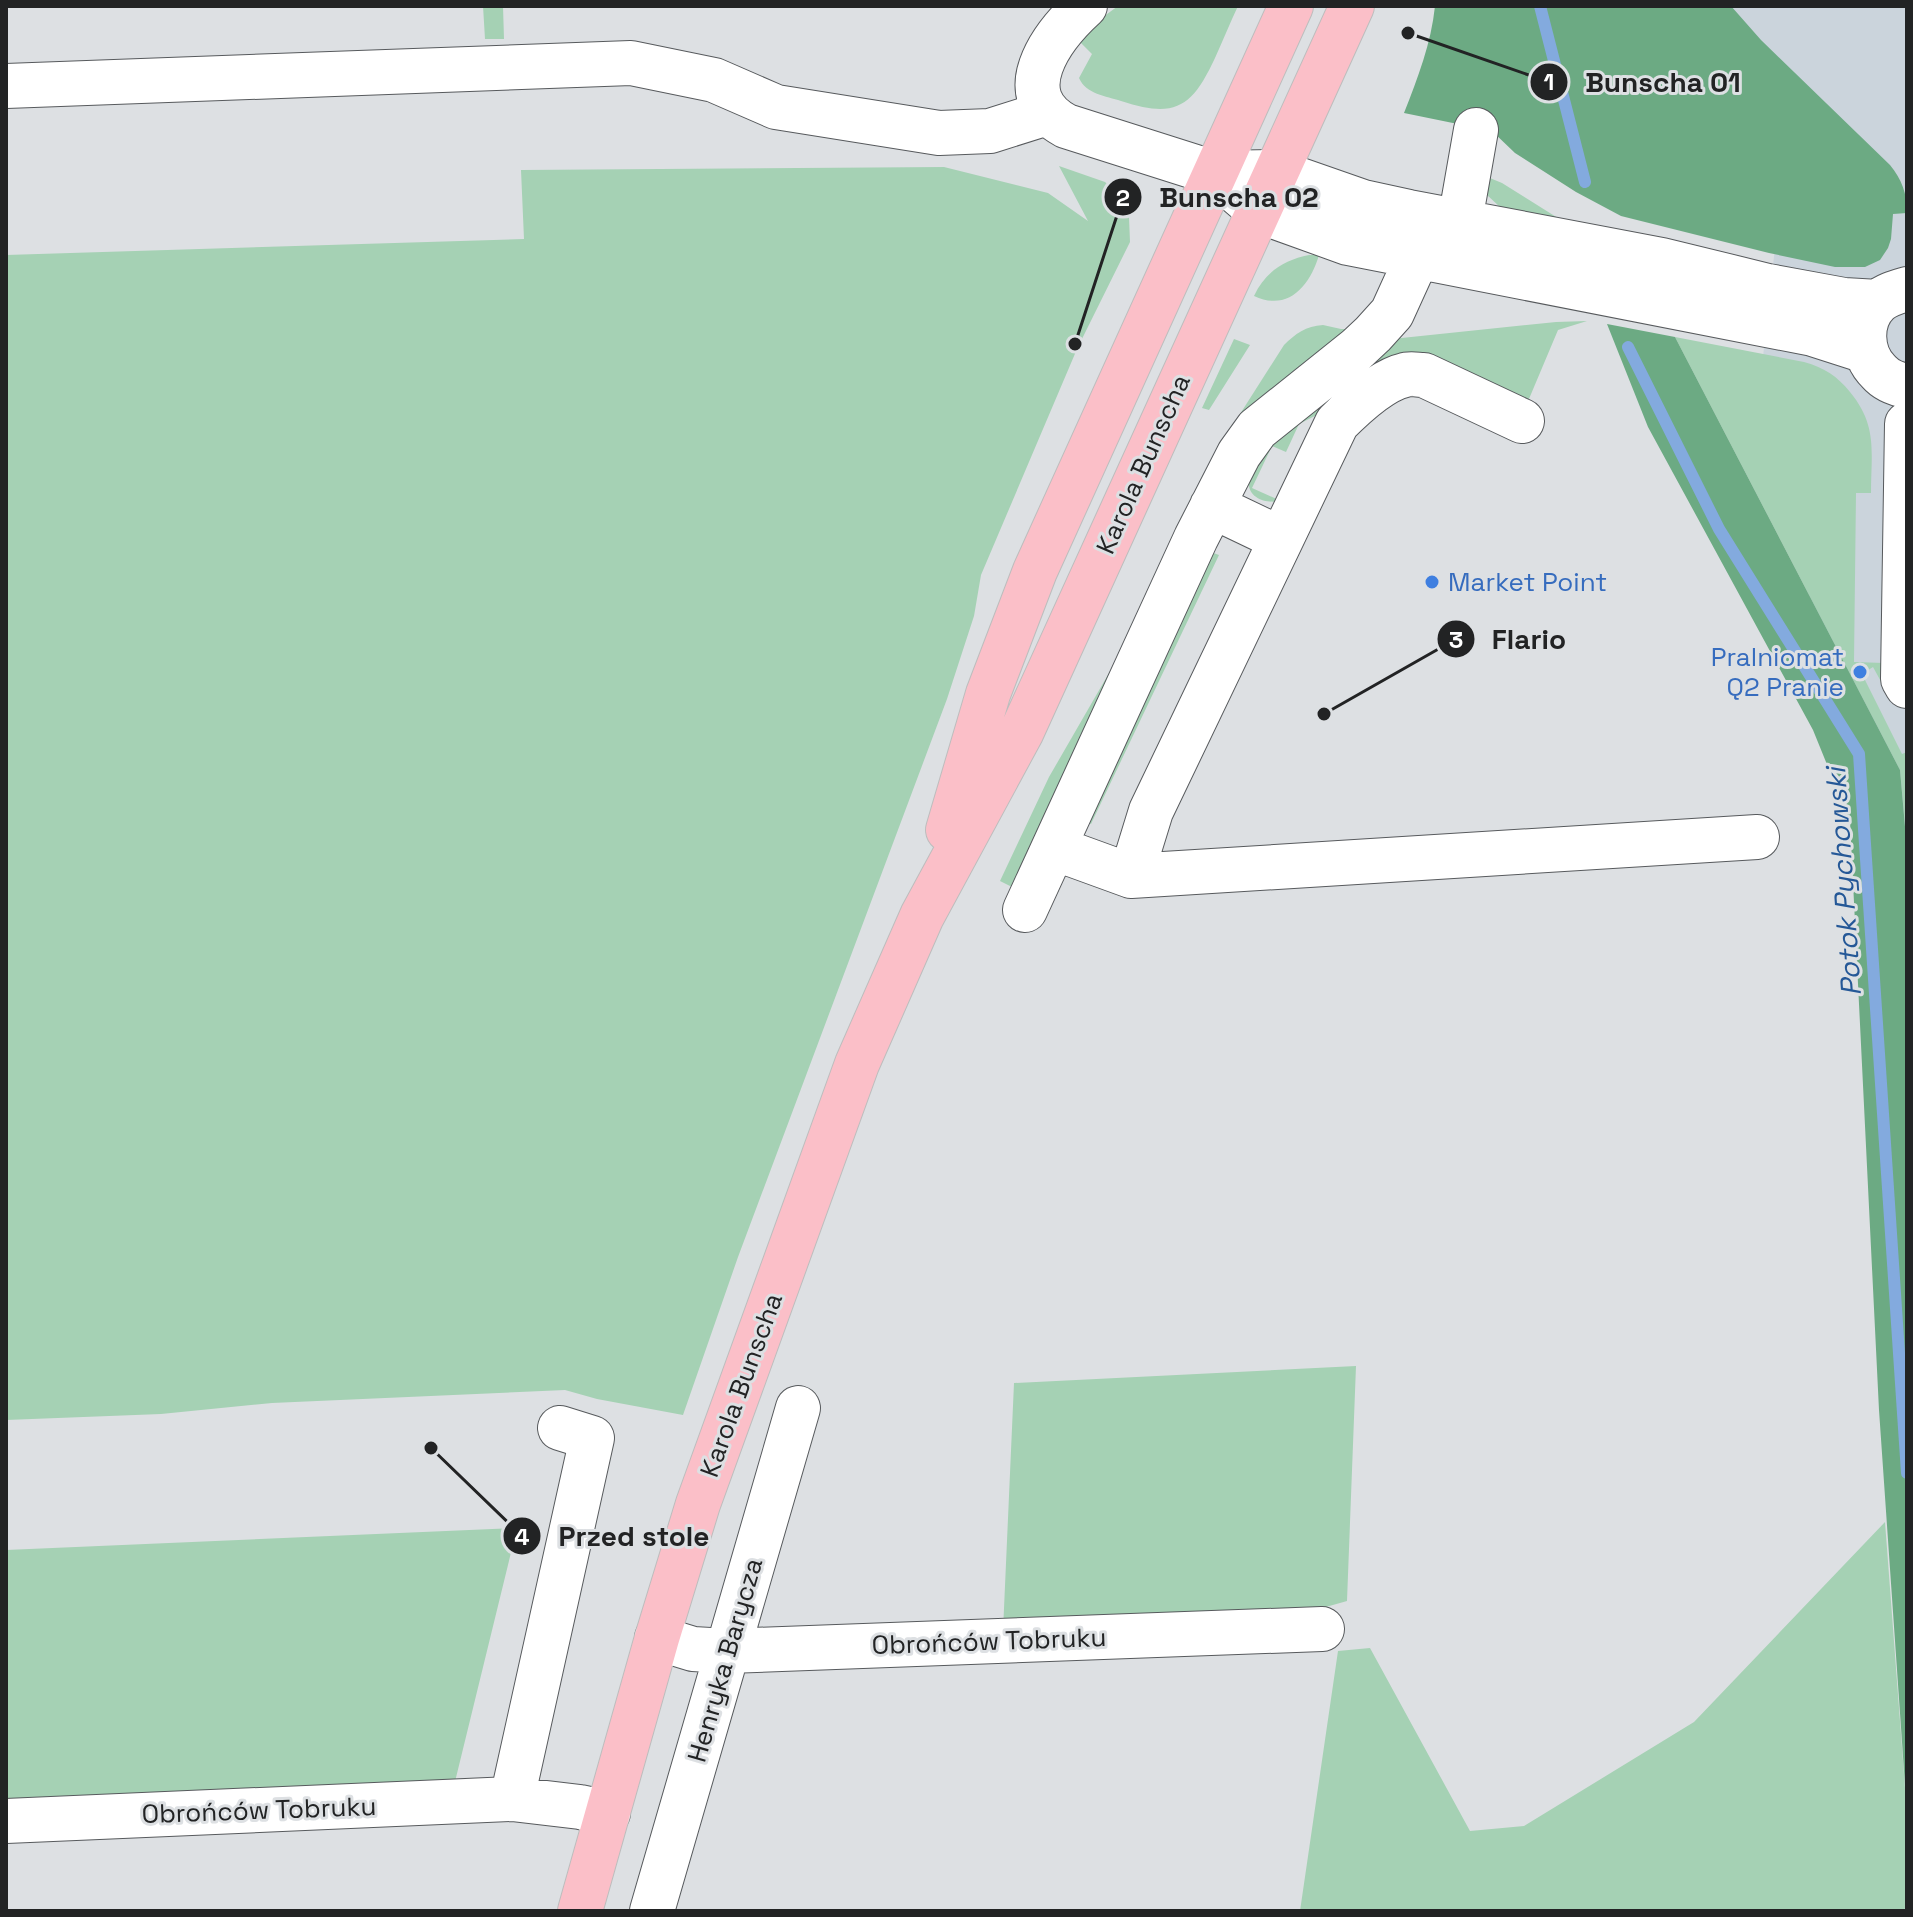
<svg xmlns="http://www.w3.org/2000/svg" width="1913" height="1917" font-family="'Space Grotesk',sans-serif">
<rect width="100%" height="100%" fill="#dde0e3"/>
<path fill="#cbd4dc" d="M 1700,6 L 1907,6 L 1907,864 L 1830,678 L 1759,393 L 1783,175 Z"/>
<path fill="#a5d1b4" d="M 483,6 L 503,6 L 504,39 L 485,39 Z
M 1118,6 L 1238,6 C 1230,23 1223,40 1215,58 C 1192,107 1176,119 1121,101 C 1106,96 1086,94 1079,78 L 1092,54 L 1079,41 L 1099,20 Z
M 1059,166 L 1105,182 L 1116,192 L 1124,203 L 1129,217 L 1130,242 L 1077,349 L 981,575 L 974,616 L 947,699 L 738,1257 L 683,1415 L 597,1399 L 565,1390 L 272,1403 L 161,1414 L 6,1420 L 6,255 L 524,239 L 521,170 L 944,167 L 1048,193 L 1088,221 Z
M 1485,176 L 1502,183 L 1561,220 L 1500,207 L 1487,195 Z
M 1309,255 L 1319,255 C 1310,286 1288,312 1254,296 C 1265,272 1284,260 1309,255 Z
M 1587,321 L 1558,330 L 1526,406 L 1427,359 L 1299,424 L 1286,452 L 1272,446 L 1252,488 L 1281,501 C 1266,504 1246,498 1249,479 C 1250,473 1253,466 1255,460 L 1392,339 L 1556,322 Z
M 1323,325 L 1341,329 L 1353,329 L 1226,436 L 1284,345 C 1295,334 1306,326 1323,325 Z
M 1675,337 L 1804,362 C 1825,368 1837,376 1850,392 C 1878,426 1871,452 1871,493 L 1856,493 L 1854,662 L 1884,663 L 1884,687 L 1873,667 L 1862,674 L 1902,754 L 1907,752 L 1907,846 L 1900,770 Z
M 1234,339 L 1250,345 L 1209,410 L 1202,408 Z
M 1208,551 L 1219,555 L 1091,824 L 1083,821 Z
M 1139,621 L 1016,889 L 1000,881 L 1049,777 Z
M 1356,1366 L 1347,1601 L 1287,1618 L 1003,1631 L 1014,1383 Z
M 1885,1522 L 1907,1814 L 1907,1902 L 1904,1911 L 1300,1911 L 1338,1651 L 1370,1648 L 1470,1831 L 1524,1826 L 1694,1722 Z
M 517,1528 L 452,1794 L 6,1810 L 6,1550 Z"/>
<path fill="#6caa83" d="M 1435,6 L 1731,6 L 1761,40 L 1890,165 C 1902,180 1907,193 1907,213 L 1893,214 L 1891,239 L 1888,248 L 1880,260 L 1865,267 L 1835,267 L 1769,253 L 1621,216 L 1576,192 L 1515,153 L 1492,131 L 1404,113 C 1418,77 1431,44 1435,6 Z
M 1607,324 L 1675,337 L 1900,770 L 1907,849 L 1907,1814 L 1879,1410 L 1850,821 L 1813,730 L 1648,427 Z"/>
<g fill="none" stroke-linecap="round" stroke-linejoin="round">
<path stroke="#83aade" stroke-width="12" d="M 1540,6 L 1585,182
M 1628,347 L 1719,529 L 1859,754 L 1907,1473"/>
<g stroke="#575a5d" stroke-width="46">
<path id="minor" d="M 1085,6 C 1051,37 1008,95 1066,126 L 1214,173 L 1277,172 L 1363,202 L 1409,212 L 1662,260 L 1768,286 L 1844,300 L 1878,302
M 6,86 L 631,63 L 714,80 L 776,107 L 939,133 L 990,131 L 1047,113
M 1231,187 L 1259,211 L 1348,243 L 1813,334 L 1866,351
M 1460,221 L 1476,130
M 1907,289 C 1897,292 1886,295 1878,302 C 1859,320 1860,354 1879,372 C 1886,380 1896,384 1907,386
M 1907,424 L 1903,679 L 1907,686
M 1212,506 L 1281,539
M 1054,848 L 1131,876 L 1757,837
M 1131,876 L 1151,811 L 1337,423 C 1353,407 1382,380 1405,375 C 1410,373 1418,375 1424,375 L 1522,421
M 1025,910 L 1196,538 L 1239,454 L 1257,429 L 1357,349 L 1373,334 L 1392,313 L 1417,258
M 657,1638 L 693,1649 L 727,1651 L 1322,1629
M 512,1799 L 592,1438 L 560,1428
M 6,1821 L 512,1799 L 580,1807 L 608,1813
M 652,1911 L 798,1408"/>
</g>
<g stroke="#bdbdbd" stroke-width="46">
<path id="major" d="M 948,830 L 988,694 L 1035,571 L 1291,6
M 580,1911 L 657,1638 L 698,1504 L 857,1064 L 922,916 L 1022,731 L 1352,6"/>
</g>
<use href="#minor" stroke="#fff" stroke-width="44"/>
<use href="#major" stroke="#fbbfc8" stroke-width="44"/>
</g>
<g fill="#3f7fe0" stroke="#dde0e3" stroke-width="3">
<circle cx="1432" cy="582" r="8"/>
<circle cx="1860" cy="672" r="8"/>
</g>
<g text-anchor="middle" stroke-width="6" stroke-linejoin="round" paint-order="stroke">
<g font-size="26" fill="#222324" stroke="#dde0e3">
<text transform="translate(1143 464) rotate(-66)" y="9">Karola Bunscha</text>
<text transform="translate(741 1385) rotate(-70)" y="9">Karola Bunscha</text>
<text transform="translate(989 1641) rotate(-2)" y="9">Obrońców Tobruku</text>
<text transform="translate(725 1660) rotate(-74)" y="9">Henryka Barycza</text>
<text transform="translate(259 1810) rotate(-2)" y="9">Obrońców Tobruku</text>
</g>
<g font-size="26" fill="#366cbe" stroke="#dde0e3" text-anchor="start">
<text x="1448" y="591">Market Point</text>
<text x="1844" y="666" text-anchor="end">Pralniomat<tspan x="1844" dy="30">Q2 Pranie</tspan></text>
</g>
<g font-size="28" font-style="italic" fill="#255897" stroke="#dde0e3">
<text transform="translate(1843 882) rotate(-94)" y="10">Potok Pychowski</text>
</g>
</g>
<path fill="none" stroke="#222324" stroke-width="3" d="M1408 33L1549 82M1075 344L1123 197M1324 714L1456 639M431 1448L522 1536"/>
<g fill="#222324" stroke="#dde0e3" stroke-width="3">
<circle cx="1408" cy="33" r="8"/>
<circle cx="1075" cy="344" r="8"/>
<circle cx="1324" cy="714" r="8"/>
<circle cx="431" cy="1448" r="8"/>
<circle cx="1549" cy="82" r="20"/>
<circle cx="1123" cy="197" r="20"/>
<circle cx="1456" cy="639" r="20"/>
<circle cx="522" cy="1536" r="20"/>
</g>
<g font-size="24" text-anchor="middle" font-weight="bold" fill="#fff">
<text x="1549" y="90">1</text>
<text x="1123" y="206">2</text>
<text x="1456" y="648">3</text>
<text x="522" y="1545">4</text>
</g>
<g font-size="28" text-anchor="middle" font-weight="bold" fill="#222324" stroke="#dde0e3" stroke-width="6" stroke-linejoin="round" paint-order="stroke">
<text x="1663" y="92">Bunscha 01</text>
<text x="1239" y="207">Bunscha 02</text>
<text x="1529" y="649">Flario</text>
<text x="634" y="1546">Przed stole</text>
</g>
<rect width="1913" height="1917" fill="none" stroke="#222324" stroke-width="16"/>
</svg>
